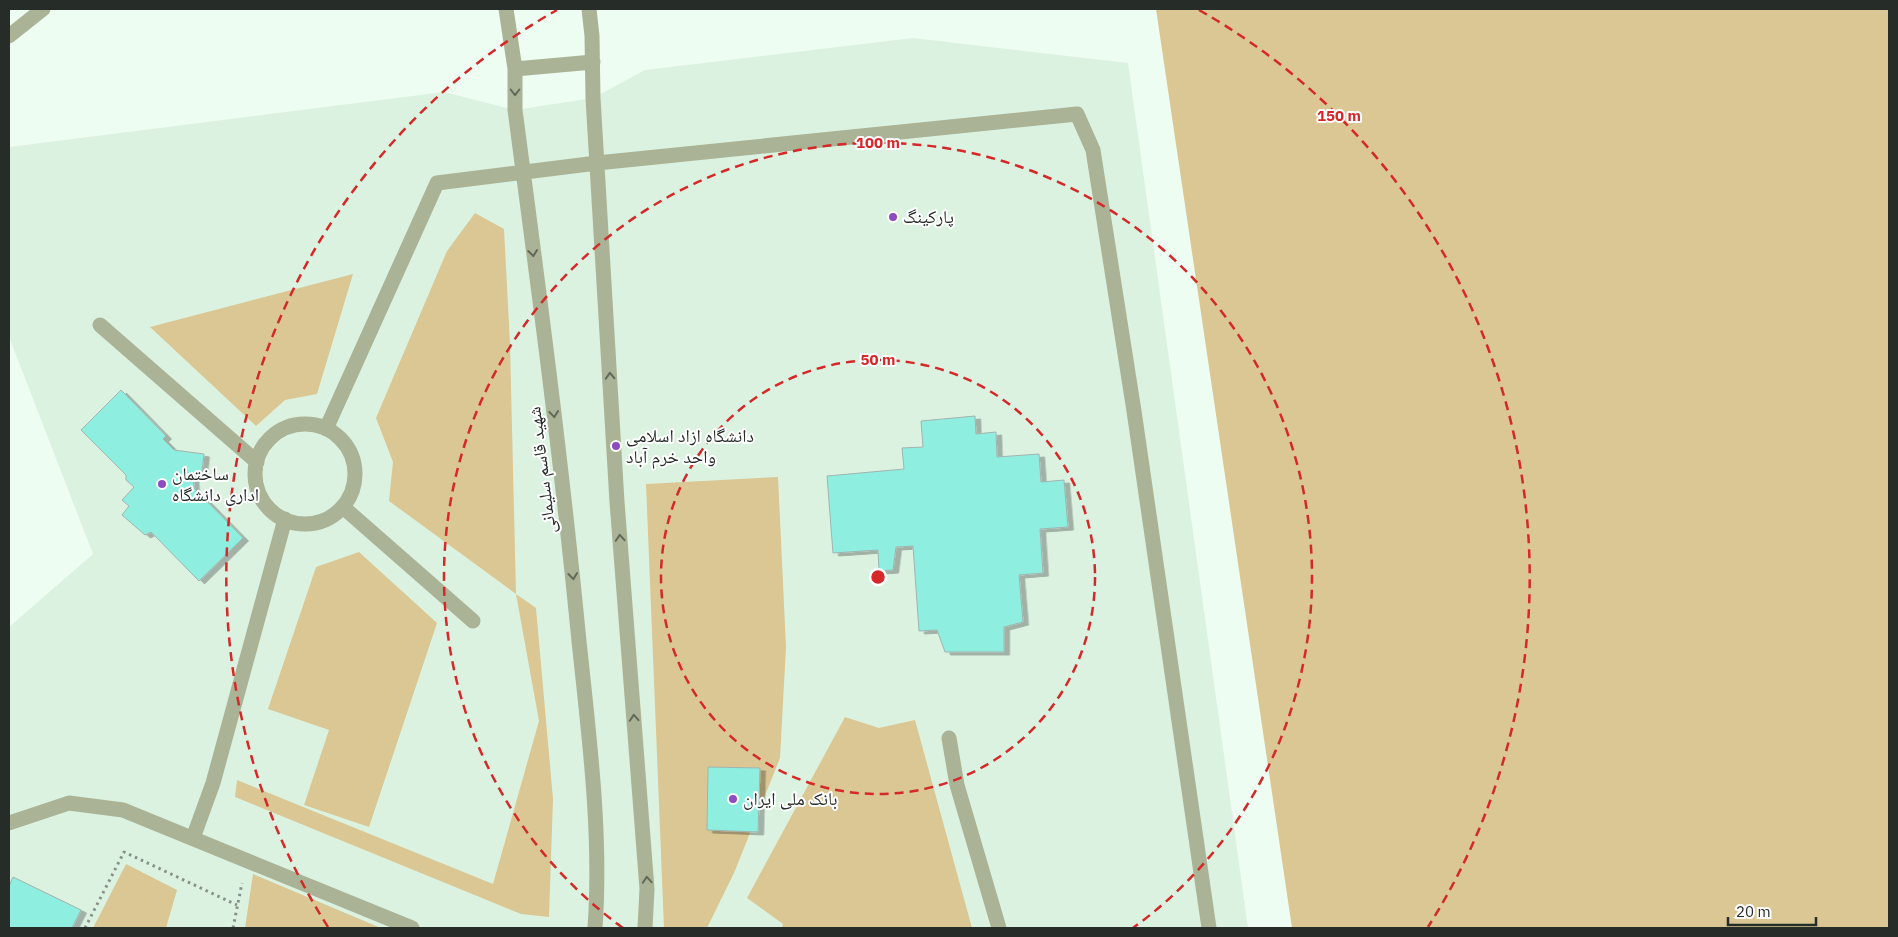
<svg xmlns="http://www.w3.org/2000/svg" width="1898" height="937" font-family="'IBM Plex Sans','Noto Naskh Arabic',sans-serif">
<defs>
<filter id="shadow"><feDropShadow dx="5.5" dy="3" stdDeviation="0" flood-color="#0004"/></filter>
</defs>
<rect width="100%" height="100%" fill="#eefdf1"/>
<path fill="#dcf2e1" d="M 913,38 L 1128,63 L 1248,928 L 9,928 L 9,627 L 93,554 L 9,337 L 9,147 L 444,92 L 515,110 L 593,98 L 645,70 Z"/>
<path fill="#dac793" d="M 1156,9 L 1889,9 L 1889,928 L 1292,928 Z
M 475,213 L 504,229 L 510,344 L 516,594 L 536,608 L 553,799 L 549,917 L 521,914 L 235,797 L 237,780 L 493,884 L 539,721 L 516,594 L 389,501 L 393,462 L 376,418 L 447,251 Z
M 353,274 L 317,394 L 285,400 L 256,426 L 150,327 Z
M 778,477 L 786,647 L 780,758 L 734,873 L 707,928 L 664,928 L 646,484 Z
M 359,552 L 437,623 L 369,827 L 304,805 L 329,730 L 268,709 L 316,567 Z
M 845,717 L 879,728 L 915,720 L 972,928 L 782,928 L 783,924 L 747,898 Z
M 126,864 L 177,890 L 166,928 L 93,928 Z
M 253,874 L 381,928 L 245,928 Z"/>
<path fill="#8eeedf" stroke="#a0b4b0" filter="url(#shadow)" d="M 121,390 L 166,436 L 163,439 L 174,450 L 204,454 L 202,471 L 193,474 L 194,488 L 243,538 L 199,581 L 151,532 L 145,535 L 122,515 L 129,506 L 122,500 L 134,487 L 126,480 L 126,475 L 81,430 Z
M 975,416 L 976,434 L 996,432 L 997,457 L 1039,454 L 1041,482 L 1064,480 L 1068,527 L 1040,529 L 1043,573 L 1019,575 L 1023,622 L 1004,627 L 1004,652 L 945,652 L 937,630 L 919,631 L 913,546 L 896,547 L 893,570 L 879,571 L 878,550 L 833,553 L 827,476 L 904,469 L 902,448 L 923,447 L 921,421 Z
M 708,767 L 760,768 L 758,832 L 707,830 Z
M 13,877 L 81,910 L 72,928 L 9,928 L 9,886 Z"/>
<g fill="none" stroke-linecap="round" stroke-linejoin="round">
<path stroke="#869189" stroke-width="3" stroke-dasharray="2.5 4" stroke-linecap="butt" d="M 85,928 L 124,852 L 237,905
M 233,928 L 242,883"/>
<path stroke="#aab395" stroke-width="15" d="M 506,9 L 515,69 L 515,110 C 538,284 561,457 578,631 C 588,730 602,829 595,928
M 589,9 L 592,36 L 593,98 L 617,502 L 647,889 L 645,928
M 9,36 L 43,9
M 515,69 L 593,62
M 100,325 L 257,462
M255 474a50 50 0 1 1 100 0a50 50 0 1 1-100 0Z
M 326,429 L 437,183 L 597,163 L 1077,114 L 1093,150 L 1134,411 L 1209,928
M 343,507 L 473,621
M 949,738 L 957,785 L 999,928
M 9,823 L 69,803 L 123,810 L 412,928
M 193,838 L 213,783 L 285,519"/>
</g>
<defs><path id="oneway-chevron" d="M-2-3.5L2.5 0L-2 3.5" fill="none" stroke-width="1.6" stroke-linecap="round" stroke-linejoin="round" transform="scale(1.25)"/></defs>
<g stroke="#616959">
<use href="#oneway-chevron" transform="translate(515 92) rotate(90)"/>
<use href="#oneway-chevron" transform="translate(533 253) rotate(83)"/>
<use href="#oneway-chevron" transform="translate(610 376) rotate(-93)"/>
<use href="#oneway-chevron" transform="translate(554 414) rotate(83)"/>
<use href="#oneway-chevron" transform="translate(620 538) rotate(-94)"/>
<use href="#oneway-chevron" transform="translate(573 576) rotate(84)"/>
<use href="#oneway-chevron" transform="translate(634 718) rotate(-94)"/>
<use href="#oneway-chevron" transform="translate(647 880) rotate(-94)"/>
</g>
<g fill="none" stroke="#d62828" stroke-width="2.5" stroke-dasharray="9 6">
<circle cx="878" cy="577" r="217"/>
<path d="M623 928A434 434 0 1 1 1133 928"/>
<path d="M328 927A652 652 0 0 1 557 10M1199 10A652 652 0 0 1 1428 927"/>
</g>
<g fill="#8d4cc1" stroke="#fff" stroke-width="2">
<circle cx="893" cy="217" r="5"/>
<circle cx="616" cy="446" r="5"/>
<circle cx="162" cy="484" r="5"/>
<circle cx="733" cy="799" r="5"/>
</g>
<g text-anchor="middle" stroke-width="4" stroke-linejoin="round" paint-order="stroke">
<g font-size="18" fill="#262c28" stroke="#fff" text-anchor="start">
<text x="903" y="223">پارکینگ</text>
<text x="626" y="442">دانشگاه ازاد اسلامی<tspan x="626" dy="21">واحد خرم آباد</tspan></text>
<text x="172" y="480">ساختمان<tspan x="172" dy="21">اداری دانشگاه</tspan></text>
<text x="743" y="805">بانک ملی ایران</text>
</g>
<g font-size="18" fill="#262c28" stroke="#fff">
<text transform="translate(542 470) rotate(-97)" y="6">شهید قاسم سلیمانی</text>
</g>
</g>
<circle cx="878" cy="577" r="8" fill="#d62828" stroke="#fff" stroke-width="2.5"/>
<g font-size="15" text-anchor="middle" font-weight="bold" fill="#d62828" stroke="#fff" stroke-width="4" stroke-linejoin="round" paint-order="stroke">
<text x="1339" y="121">150 m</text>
<text x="878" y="148">100 m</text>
<text x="878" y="365">50 m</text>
</g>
<rect width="1898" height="937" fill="none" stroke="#262c28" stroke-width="20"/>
<path d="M1728 917v8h88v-8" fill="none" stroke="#262c28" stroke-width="2.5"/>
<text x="1736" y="917" font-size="15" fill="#262c28" stroke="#ffffff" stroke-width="4" paint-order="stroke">20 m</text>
</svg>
